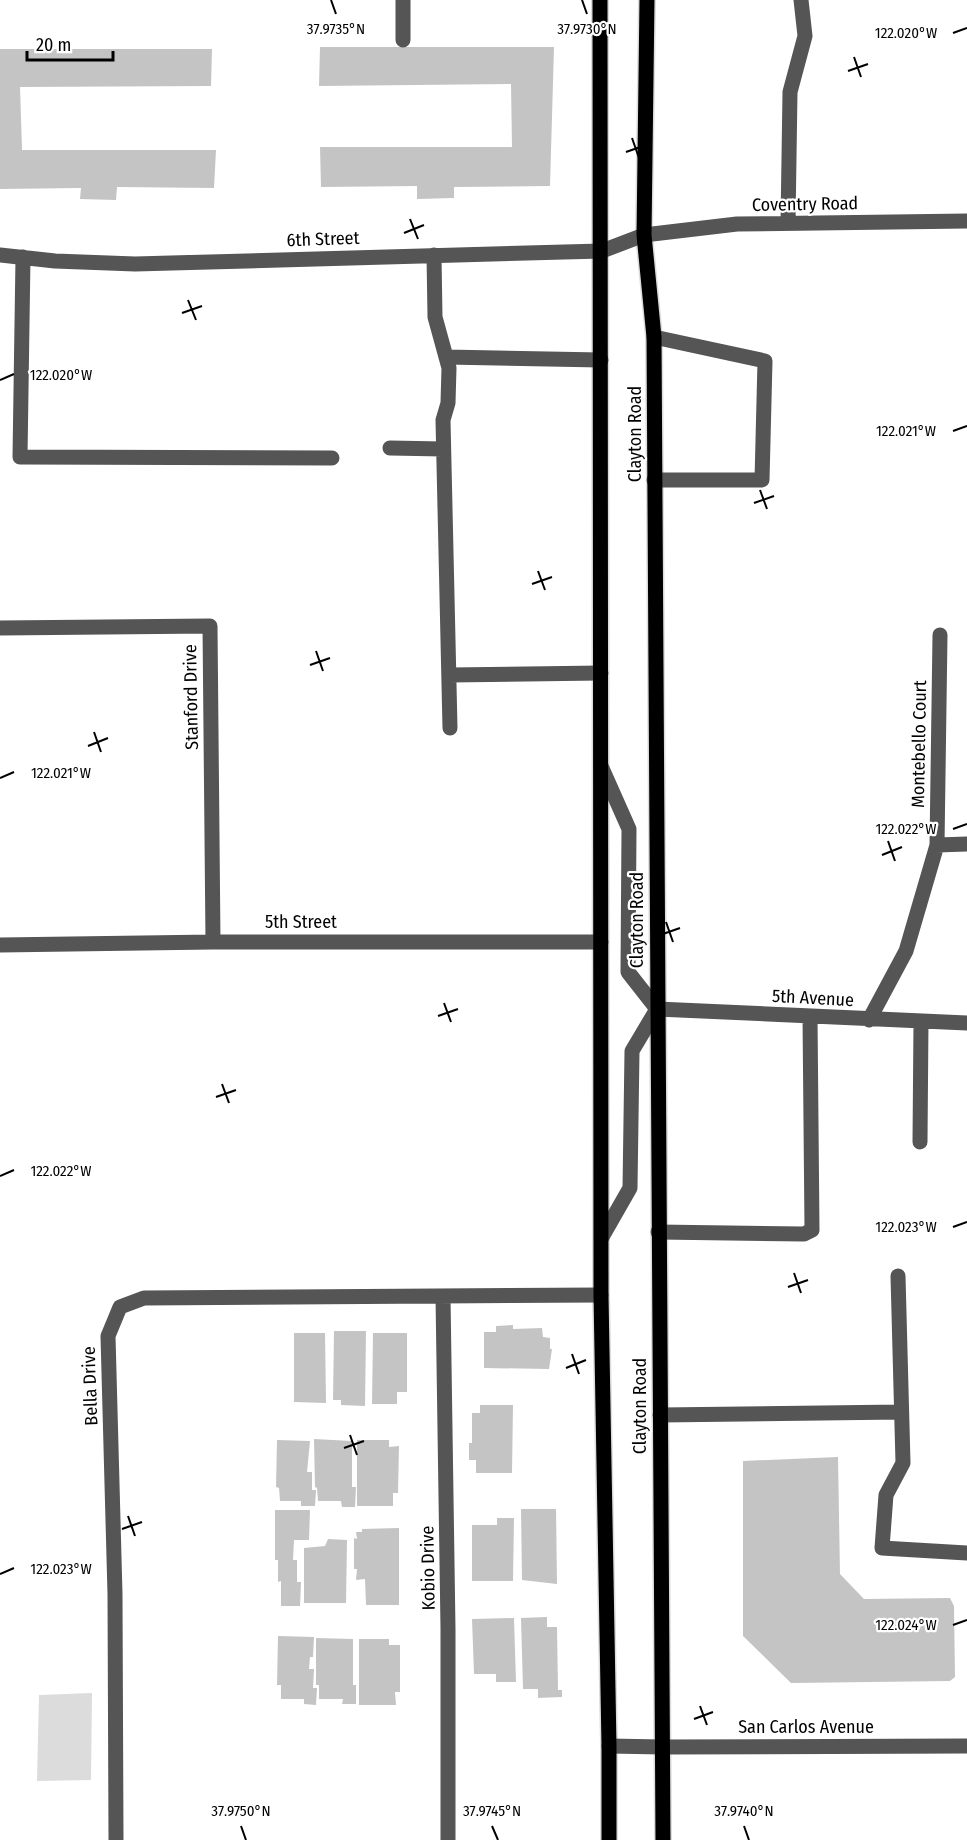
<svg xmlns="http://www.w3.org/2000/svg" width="967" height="1840" font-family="'Fira Sans Condensed',sans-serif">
<rect width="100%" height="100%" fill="#fff"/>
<path fill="#dcdcdc" d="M 92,1693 L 91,1780 L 37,1781 L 39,1695 Z"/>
<path fill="#c4c4c4" d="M 320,47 L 554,47 L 550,186 L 454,187 L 454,198 L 417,199 L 417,186 L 321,187 L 320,147 L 512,147 L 511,84 L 319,86 Z
M 0,49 L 212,49 L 211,86 L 20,87 L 22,150 L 216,150 L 214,188 L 117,187 L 116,200 L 80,199 L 81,188 L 0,189 Z
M 513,1325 L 513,1329 L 542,1328 L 543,1337 L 550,1338 L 550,1349 L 552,1349 L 549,1369 L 484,1368 L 484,1332 L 496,1332 L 496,1326 Z
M 334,1331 L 366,1331 L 365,1406 L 341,1405 L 341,1400 L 333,1400 Z
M 294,1333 L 325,1333 L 326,1403 L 294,1402 Z
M 373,1333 L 407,1333 L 407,1392 L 397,1392 L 397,1404 L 372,1404 Z
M 480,1405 L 513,1405 L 512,1473 L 476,1473 L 476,1460 L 469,1460 L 469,1443 L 472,1443 L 472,1413 L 480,1413 Z
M 314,1439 L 352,1441 L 352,1487 L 356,1487 L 355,1507 L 342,1507 L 341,1501 L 318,1501 L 317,1488 L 315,1487 Z
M 277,1440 L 310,1441 L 307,1472 L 312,1472 L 312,1490 L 316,1490 L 315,1506 L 301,1506 L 301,1501 L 280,1501 L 279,1488 L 276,1487 Z
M 357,1440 L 389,1440 L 389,1447 L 399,1446 L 398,1493 L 393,1493 L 393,1506 L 357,1506 Z
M 838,1457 L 840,1574 L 864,1599 L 950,1598 L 954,1606 L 955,1677 L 950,1681 L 791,1683 L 743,1636 L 743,1461 Z
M 521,1509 L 556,1509 L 557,1584 L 522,1580 Z
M 275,1510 L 310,1510 L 309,1540 L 294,1540 L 293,1560 L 297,1560 L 297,1582 L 301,1582 L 300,1606 L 281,1606 L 281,1581 L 278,1582 L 278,1560 L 275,1560 Z
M 497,1518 L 514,1518 L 513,1581 L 472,1581 L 472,1525 L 497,1525 Z
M 399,1528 L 399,1605 L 366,1605 L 365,1579 L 356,1580 L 357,1569 L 354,1569 L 354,1538 L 357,1539 L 356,1532 L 362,1532 L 362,1529 Z
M 328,1539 L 347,1540 L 346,1603 L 304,1603 L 304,1548 L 325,1546 Z
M 547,1617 L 547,1627 L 557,1627 L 558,1690 L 562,1690 L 562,1697 L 538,1698 L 538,1689 L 523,1689 L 521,1618 Z
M 514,1618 L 516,1682 L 496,1682 L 496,1674 L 474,1674 L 472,1619 Z
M 278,1636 L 314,1637 L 313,1657 L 310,1657 L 309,1669 L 314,1669 L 313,1688 L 317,1688 L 316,1705 L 304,1704 L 304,1699 L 281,1699 L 281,1685 L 277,1685 Z
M 316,1638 L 353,1639 L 353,1685 L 356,1685 L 356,1704 L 342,1704 L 343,1699 L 319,1699 L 319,1685 L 316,1685 Z
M 359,1639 L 389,1639 L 389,1645 L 400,1645 L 400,1692 L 395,1692 L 396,1705 L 359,1705 Z"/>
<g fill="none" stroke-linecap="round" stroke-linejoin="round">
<g stroke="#dbdbdb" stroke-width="18">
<path id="major" d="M 600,0 L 601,1295 L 609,1746 L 609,1840
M 647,0 L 644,235 L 654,337 L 663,1840"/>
</g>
<path stroke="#555" stroke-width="15" d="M 403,0 L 403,40
M 788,223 L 790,92 L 805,36 L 801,0
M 0,255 L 55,261 L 135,264 L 602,251 L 644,235 L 737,224 L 967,221
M 434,255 L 435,317 L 449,368 L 448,403 L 443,420 L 450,728
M 23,257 L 20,457 L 332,458
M 654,337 L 765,361 L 762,480 L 654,480
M 446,357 L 601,360
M 390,448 L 443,449
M 0,628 L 210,626 L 213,942
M 449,675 L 601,673
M 601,766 L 629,829 L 628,972 L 657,1009
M 937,845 L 967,844
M 0,945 L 213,942 L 601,942
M 657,1009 L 967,1023
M 869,1020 L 906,951 L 937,845 L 940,635
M 920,1142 L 921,1021
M 658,1232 L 804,1234 L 812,1230 L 810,1016
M 602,1237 L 630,1188 L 632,1051 L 657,1009
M 898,1276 L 903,1463 L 886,1495 L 882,1548 L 967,1553
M 443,1296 L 448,1629 L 448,1840
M 660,1415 L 901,1412
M 609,1746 L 663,1747 L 967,1746
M 116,1840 L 115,1594 L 108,1336 L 120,1307 L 144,1298 L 601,1295"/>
<use href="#major" stroke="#000" stroke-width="15"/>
</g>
<path fill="none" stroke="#000" stroke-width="2" d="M 331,0 L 336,14M 582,0 L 587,14M 953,33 L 967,28M 854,57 L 861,77M 848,71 L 868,64M 632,138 L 639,158M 626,152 L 646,145M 410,219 L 418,239M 404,233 L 424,225M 188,300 L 196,320M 182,313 L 202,306M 0,380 L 14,374M 953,431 L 967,426M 760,490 L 767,509M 754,503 L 774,496M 538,571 L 545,590M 532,584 L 552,577M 316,651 L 323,671M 310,665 L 330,658M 94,732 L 101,752M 88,746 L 108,738M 0,778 L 14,772M 953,829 L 967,824M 888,841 L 895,861M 882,855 L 902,847M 666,922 L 673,942M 660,935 L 680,928M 444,1003 L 451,1022M 438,1016 L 458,1009M 222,1084 L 229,1103M 216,1097 L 236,1090M 0,1176 L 14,1170M 953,1227 L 967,1222M 794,1273 L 801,1293M 788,1287 L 808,1280M 572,1354 L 579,1374M 566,1368 L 586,1360M 350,1435 L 357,1455M 344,1448 L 364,1441M 128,1516 L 135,1536M 122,1529 L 142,1522M 0,1574 L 14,1568M 953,1625 L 967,1620M 700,1706 L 707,1725M 694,1719 L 713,1712M 241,1826 L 246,1840M 492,1826 L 498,1840M 744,1826 L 749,1840"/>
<g text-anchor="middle" stroke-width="4.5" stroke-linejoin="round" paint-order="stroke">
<g font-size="18" fill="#000" stroke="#fff">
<text transform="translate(805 204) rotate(-1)" y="6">Coventry Road</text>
<text transform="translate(323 239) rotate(-2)" y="6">6th Street</text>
<text transform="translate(635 434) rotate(-90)" y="6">Clayton Road</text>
<text transform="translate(191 697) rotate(-91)" y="6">Stanford Drive</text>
<text transform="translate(919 744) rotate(-89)" y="6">Montebello Court</text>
<text transform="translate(637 920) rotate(-90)" y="6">Clayton Road</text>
<text x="301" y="928">5th Street</text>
<text transform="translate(813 998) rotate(3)" y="6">5th Avenue</text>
<text transform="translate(90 1386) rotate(-92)" y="6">Bella Drive</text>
<text transform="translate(640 1406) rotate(-90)" y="6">Clayton Road</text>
<text transform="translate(428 1568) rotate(-91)" y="6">Kobio Drive</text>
<text x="806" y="1733">San Carlos Avenue</text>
</g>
</g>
<g font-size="15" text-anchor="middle" fill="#000" stroke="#fff" stroke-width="4.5" stroke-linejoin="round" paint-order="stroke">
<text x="587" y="34">37.9730°N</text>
<text x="336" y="34">37.9735°N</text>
<text x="906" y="38">122.020°W</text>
<text x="61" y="380">122.020°W</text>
<text x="906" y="436">122.021°W</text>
<text x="61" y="778">122.021°W</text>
<text x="906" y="834">122.022°W</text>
<text x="61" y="1176">122.022°W</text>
<text x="906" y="1232">122.023°W</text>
<text x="61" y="1574">122.023°W</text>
<text x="906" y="1630">122.024°W</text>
<text x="241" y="1816">37.9750°N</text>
<text x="492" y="1816">37.9745°N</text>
<text x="744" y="1816">37.9740°N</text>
</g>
<path d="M27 51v9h86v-9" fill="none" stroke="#000000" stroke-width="3"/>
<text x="36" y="51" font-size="18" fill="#000000" stroke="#ffffff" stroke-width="4.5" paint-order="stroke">20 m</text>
</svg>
